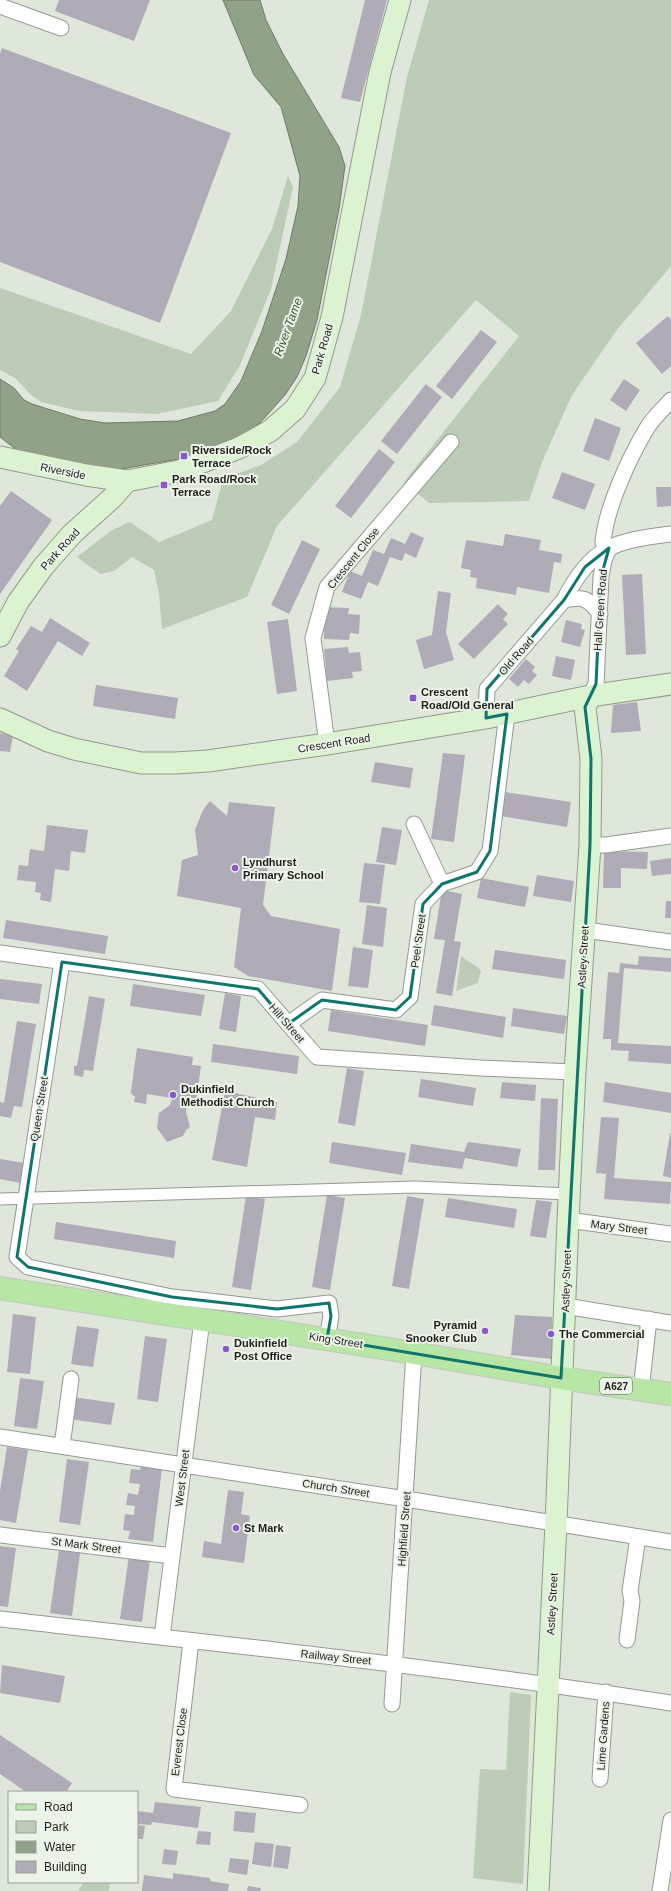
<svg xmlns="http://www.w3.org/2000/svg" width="671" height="1891" font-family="Helvetica,sans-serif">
<rect width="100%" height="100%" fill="#dfe7db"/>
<path fill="#bcccb6" d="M 429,0 L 671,0 L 671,266 L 616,331 L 572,395 L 542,462 L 529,501 L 429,503 L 404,482 L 519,336 L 476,300 L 277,526 L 247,597 L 162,629 L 159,594 L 154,570 L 132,557 L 114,571 L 100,574 L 77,557 L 112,530 L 130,522 L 159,542 L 212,520 L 223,479 L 261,465 L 297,442 L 340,387 L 361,315 L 407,77 Z
M 288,176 L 293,187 L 271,289 L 240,365 L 218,401 L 157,414 L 79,411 L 41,402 L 31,395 L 15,378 L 0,370 L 0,288 L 191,354 L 231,311 L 272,229 Z
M 461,956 L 481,970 L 478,983 L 456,991 Z
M 510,1692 L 531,1695 L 523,1884 L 473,1878 L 480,1769 L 506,1770 Z
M 84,1882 L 110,1882 L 109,1891 L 78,1891 Z"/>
<path fill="#90a389" stroke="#6d7b68" d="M 223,0 L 260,0 L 266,20 L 283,54 L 339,147 L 345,166 L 339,209 L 317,320 L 306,356 L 297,377 L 285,395 L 260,423 L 241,436 L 191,457 L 115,470 L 18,451 L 0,437 L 0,379 L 14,388 L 24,400 L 32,404 L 80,419 L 105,423 L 178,421 L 215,411 L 225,404 L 241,381 L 262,331 L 286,259 L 298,206 L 300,176 L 281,107 L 254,75 Z"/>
<path fill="#afabb7" d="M 59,0 L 150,0 L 134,41 L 55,11 Z
M 365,0 L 387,0 L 360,102 L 341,98 Z
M 2,48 L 231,133 L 160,323 L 0,262 L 0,54 Z
M 668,316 L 671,320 L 671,366 L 662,374 L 636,343 Z
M 481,330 L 497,342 L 452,399 L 436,386 Z
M 624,379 L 640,390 L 626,411 L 610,400 Z
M 426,384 L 442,397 L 397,454 L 381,441 Z
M 595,418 L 621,428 L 609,461 L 583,451 Z
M 379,449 L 395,462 L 351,518 L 335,506 Z
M 562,472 L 595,484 L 585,510 L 552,498 Z
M 656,487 L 671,487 L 671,506 L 657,507 Z
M 11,491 L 52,520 L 0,594 L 0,506 Z
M 411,532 L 424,538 L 416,558 L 405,553 L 402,561 L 390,557 L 378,586 L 368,582 L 361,599 L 342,592 L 350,571 L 362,576 L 373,550 L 384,554 L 391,538 L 405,544 Z
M 505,534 L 541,540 L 539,550 L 562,554 L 561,563 L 554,562 L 549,593 L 517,587 L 516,595 L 476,588 L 477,578 L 470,577 L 471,570 L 461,568 L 466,540 L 503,546 Z
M 302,540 L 320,549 L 289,614 L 271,605 Z
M 642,574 L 646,654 L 626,655 L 622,575 Z
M 438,591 L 451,593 L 446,632 L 454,660 L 424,669 L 416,640 L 432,635 Z
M 498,604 L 508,614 L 503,619 L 508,624 L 474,659 L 458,644 Z
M 324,607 L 349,608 L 348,614 L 360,615 L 359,634 L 350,633 L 349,640 L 324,639 Z
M 50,618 L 90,643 L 82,656 L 58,641 L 27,691 L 4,676 L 19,651 L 16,649 L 31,626 L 42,632 Z
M 288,619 L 297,691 L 277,694 L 267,622 Z
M 566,620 L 582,624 L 581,629 L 585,630 L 580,647 L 561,642 Z
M 348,647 L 349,653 L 360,652 L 362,671 L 352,672 L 353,678 L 327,681 L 324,649 Z
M 556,656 L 575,660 L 571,680 L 552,676 Z
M 526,659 L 535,667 L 532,671 L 537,675 L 529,684 L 524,680 L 518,687 L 509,679 Z
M 96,685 L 178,698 L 175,719 L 93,706 Z
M 637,702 L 641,731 L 611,733 L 613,705 Z
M 0,733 L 13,735 L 10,752 L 0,751 Z
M 443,753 L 465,755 L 454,842 L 431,839 Z
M 375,762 L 413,768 L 410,788 L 371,782 Z
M 499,791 L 571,802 L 567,827 L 495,815 Z
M 210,801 L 227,816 L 229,802 L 275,807 L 263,905 L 271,916 L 340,929 L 332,991 L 248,976 L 234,967 L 241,908 L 177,896 L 182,860 L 198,855 L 195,830 L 203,810 Z
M 47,825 L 88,830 L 85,853 L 71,851 L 69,871 L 55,869 L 51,902 L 40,900 L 41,893 L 35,892 L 36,882 L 17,880 L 19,865 L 28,866 L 30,849 L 44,851 Z
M 382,827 L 402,830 L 396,865 L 376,862 Z
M 604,851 L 648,852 L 647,869 L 621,868 L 621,888 L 603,888 Z
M 671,858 L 671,874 L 652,876 L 650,861 Z
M 364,863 L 385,865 L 380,904 L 359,902 Z
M 537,875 L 574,881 L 571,902 L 533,896 Z
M 481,878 L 529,887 L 525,907 L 477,898 Z
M 442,890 L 462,894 L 454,941 L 461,942 L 452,996 L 436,993 L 445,940 L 434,939 Z
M 666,901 L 671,901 L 671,918 L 665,918 Z
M 367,905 L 387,908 L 383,947 L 362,944 Z
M 6,920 L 108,936 L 105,954 L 3,938 Z
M 353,947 L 373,950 L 368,988 L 348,986 Z
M 495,950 L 566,960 L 564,979 L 492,969 Z
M 639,956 L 671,958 L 671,972 L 624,968 L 618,1043 L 671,1046 L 671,1064 L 628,1061 L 629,1051 L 611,1050 L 611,1039 L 603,1039 L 608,972 L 619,973 L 620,963 L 638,965 Z
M 0,979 L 42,984 L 39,1004 L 0,999 Z
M 133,984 L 205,995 L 201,1016 L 130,1006 Z
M 225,993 L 241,996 L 236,1032 L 219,1029 Z
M 89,996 L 105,999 L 93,1071 L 84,1070 L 83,1077 L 74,1075 L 74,1066 L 77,1066 Z
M 434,1005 L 506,1017 L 503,1038 L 431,1025 Z
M 513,1008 L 567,1016 L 564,1034 L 511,1026 Z
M 331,1010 L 428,1025 L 425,1046 L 328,1031 Z
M 17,1021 L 36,1024 L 22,1107 L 14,1106 L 11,1118 L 0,1116 L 0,1102 L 4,1103 Z
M 213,1044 L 299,1056 L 297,1074 L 211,1062 Z
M 137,1048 L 193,1057 L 192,1065 L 201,1066 L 196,1102 L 188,1101 L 186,1111 L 190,1127 L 186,1130 L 183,1136 L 167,1142 L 157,1128 L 159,1113 L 170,1105 L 172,1098 L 147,1094 L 146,1104 L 134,1102 L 135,1096 L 132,1095 L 131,1091 Z
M 347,1068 L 364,1071 L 355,1126 L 338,1123 Z
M 421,1079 L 476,1088 L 473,1106 L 418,1097 Z
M 502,1082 L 536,1085 L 535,1101 L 500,1098 Z
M 605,1082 L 671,1093 L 671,1113 L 603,1102 Z
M 225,1091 L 277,1102 L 275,1120 L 255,1117 L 247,1167 L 212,1160 Z
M 541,1098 L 558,1099 L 555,1170 L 538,1170 Z
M 601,1117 L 619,1118 L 614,1178 L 671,1182 L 670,1204 L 604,1199 L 606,1174 L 596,1173 Z
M 670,1133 L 671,1133 L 671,1178 L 663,1176 Z
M 332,1142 L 406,1153 L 402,1175 L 329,1163 Z
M 468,1142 L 521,1149 L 517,1167 L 465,1158 L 462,1169 L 408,1162 L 411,1144 L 464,1152 Z
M 0,1159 L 24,1163 L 20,1183 L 0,1179 Z
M 327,1195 L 345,1198 L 330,1290 L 312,1287 Z
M 246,1196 L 265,1199 L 251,1290 L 232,1287 Z
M 407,1196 L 424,1199 L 409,1289 L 392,1286 Z
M 448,1198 L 517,1209 L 514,1228 L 445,1217 Z
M 536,1200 L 552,1202 L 546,1238 L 530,1236 Z
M 56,1222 L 176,1241 L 174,1258 L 54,1239 Z
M 13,1314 L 36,1317 L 30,1374 L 7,1372 Z
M 515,1315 L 552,1317 L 552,1359 L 511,1355 Z
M 77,1326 L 99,1329 L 93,1367 L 71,1364 Z
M 145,1336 L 167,1339 L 158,1402 L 137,1399 Z
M 20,1378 L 44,1381 L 37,1429 L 14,1426 Z
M 73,1397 L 115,1403 L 111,1425 L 70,1419 Z
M 7,1447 L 28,1450 L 16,1523 L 0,1520 L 0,1491 Z
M 67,1459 L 89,1462 L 80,1525 L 59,1522 Z
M 141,1466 L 162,1469 L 153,1542 L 128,1539 L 130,1531 L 123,1530 L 125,1514 L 134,1515 L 135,1506 L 126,1505 L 128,1493 L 138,1495 L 140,1484 L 129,1483 L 131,1469 L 140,1470 Z
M 228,1490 L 244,1492 L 241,1514 L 250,1516 L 244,1563 L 202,1557 L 204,1541 L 221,1544 Z
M 0,1546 L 16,1548 L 8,1607 L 0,1606 Z
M 59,1550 L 80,1553 L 72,1616 L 50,1613 Z
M 129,1556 L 150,1559 L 142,1622 L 120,1619 Z
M 2,1665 L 65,1676 L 60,1703 L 0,1693 Z
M 0,1735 L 72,1783 L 66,1792 L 26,1792 L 0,1774 Z
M 155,1802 L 201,1807 L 198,1828 L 152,1822 L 151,1825 L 137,1824 L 137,1811 L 153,1813 Z
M 235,1811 L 256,1813 L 254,1833 L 233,1831 Z
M 137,1825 L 145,1826 L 143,1839 L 137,1839 Z
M 198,1831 L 211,1832 L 210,1845 L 196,1844 Z
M 255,1842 L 274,1844 L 271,1867 L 252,1864 Z
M 276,1845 L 291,1847 L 288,1869 L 273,1867 Z
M 164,1849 L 178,1851 L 176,1865 L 162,1864 Z
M 230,1858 L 249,1860 L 247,1875 L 228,1872 Z
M 173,1873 L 210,1878 L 210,1881 L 229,1884 L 228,1891 L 142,1891 L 144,1875 L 173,1879 Z
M 248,1886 L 261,1888 L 260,1891 L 247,1891 Z"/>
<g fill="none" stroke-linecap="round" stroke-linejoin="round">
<g stroke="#929a8f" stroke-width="13">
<path id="pedestrian" d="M 0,1199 L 415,1187 L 569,1194"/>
</g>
<g stroke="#929a8f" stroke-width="17">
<path id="minor" d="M 0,6 L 61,28
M 609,548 L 603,542 C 606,508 629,458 647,428 C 653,418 663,409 671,400
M 564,600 C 583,596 588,598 600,614
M 590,696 L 596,684 L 601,577 L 604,560 L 609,548
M 486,718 L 487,689 L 564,600 C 592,546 614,541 671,534
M 327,744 L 313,638 L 327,587 L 451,442
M 414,824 L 442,884
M 590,845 L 606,845 L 671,836
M 585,930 L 671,942
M 0,953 L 258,989 L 317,1057 L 481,1068 L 575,1072
M 62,962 L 17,1257 L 28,1267 L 172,1297 L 192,1299 L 277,1309 L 329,1303 L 331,1316 L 327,1339
M 288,1024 L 322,1000 L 396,1010 L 410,997 L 423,904 L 442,884 L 477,872 L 490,851 L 507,714
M 568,1220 L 671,1234
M 565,1306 L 671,1323
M 641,1390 L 649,1319
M 0,1437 L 406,1499 L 671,1542
M 62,1446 L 71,1379
M 0,1535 L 172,1556
M 0,1619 C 224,1644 448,1668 671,1703
M 162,1637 L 202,1320
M 627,1640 L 632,1601 L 630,1591 L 638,1537
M 191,1641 L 174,1789 L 300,1805
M 392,1704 L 414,1353
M 600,1779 L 606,1692
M 660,1891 L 671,1820"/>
</g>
<g stroke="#929a8f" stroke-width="23">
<path id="secondary" d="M 0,457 L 86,475 L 127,481
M 0,636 L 18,602 L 43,567 L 72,534 L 112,498 L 127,481 L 179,471 L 239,448 L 270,431 L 295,409 L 315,378 L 332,317 L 380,72 L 400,0
M 0,719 L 48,741 L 74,749 L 141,763 L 175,763 L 208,761 L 327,744 L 486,718 L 590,696 L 671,684
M 538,1891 L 556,1524 L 568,1220 L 575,1072 L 590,845 L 591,759 L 585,707 L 590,696"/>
</g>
<g stroke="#c4c5c4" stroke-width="24">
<path id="primary" d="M 0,1288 L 414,1353 L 561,1378 L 671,1394"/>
</g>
<use href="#pedestrian" stroke="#fff" stroke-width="11"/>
<use href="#minor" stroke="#fff" stroke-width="15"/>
<use href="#secondary" stroke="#dcf3d2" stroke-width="21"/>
<use href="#primary" stroke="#b8e6a4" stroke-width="22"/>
</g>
<path fill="none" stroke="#0f766e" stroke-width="3" stroke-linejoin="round" d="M 609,548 L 601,577 L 596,684 L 585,707 L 591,759 L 590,845 L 561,1378 L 327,1339 L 331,1316 L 329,1303 L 277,1309 L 172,1297 L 28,1267 L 17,1257 L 62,962 L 258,989 L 288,1024 L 322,1000 L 396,1010 L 410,997 L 423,904 L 442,884 L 477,872 L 490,851 L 507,714 L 486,718 L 487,689 L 564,600 L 585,567 Z"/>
<g fill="#8b57d0" stroke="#ecf4e9" stroke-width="1.5">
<rect x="180" y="452" width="8" height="8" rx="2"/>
<rect x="160" y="481" width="8" height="8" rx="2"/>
<rect x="409" y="694" width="8" height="8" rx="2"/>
<circle cx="235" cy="868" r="4"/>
<circle cx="173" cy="1095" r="4"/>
<circle cx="485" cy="1331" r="4"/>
<circle cx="551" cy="1334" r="4"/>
<circle cx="226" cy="1349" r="4"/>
<circle cx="236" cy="1528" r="4"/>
</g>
<g text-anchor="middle" stroke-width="4" stroke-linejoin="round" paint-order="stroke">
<rect fill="#ecf4e9" stroke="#5a5f59" stroke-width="1" x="600" y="1378" width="32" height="16" rx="3"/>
<g font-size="10" font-weight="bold" fill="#1c1f1b">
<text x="616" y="1390">A627</text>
</g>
<g font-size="11" fill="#1c1f1b" stroke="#ecf4e9">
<text transform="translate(322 349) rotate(-74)" y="4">Park Road</text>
<text transform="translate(63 471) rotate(11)" y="4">Riverside</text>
<text transform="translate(60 549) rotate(-48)" y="4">Park Road</text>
<text transform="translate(353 558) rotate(-51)" y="4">Crescent Close</text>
<text transform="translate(600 610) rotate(-86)" y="4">Hall Green Road</text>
<text transform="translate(516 656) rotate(-49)" y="4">Old Road</text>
<text transform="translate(334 743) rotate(-9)" y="4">Crescent Road</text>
<text transform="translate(418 941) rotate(-82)" y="4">Peel Street</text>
<text transform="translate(583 957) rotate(-87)" y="4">Astley Street</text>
<text transform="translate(287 1023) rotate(49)" y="4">Hill Street</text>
<text transform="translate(39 1109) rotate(-81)" y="4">Queen Street</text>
<text transform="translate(619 1227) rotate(7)" y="4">Mary Street</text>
<text transform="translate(566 1281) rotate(-88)" y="4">Astley Street</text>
<text transform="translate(336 1340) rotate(9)" y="4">King Street</text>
<text transform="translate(182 1478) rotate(-83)" y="4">West Street</text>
<text transform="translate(336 1488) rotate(9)" y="4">Church Street</text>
<text transform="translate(404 1529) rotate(-86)" y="4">Highfield Street</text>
<text transform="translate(86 1545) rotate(7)" y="4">St Mark Street</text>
<text transform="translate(552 1604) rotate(-87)" y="4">Astley Street</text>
<text transform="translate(336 1657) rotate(6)" y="4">Railway Street</text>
<text transform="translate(603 1736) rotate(-86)" y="4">Lime Gardens</text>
<text transform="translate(179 1742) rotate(-83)" y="4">Everest Close</text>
</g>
<g font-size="11" font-weight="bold" fill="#1c1f1b" stroke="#ecf4e9" text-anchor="start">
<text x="192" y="454">Riverside/Rock<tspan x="192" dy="13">Terrace</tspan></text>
<text x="172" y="483">Park Road/Rock<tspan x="172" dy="13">Terrace</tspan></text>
<text x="421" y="696">Crescent<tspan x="421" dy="13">Road/Old General</tspan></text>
<text x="243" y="866">Lyndhurst<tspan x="243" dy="13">Primary School</tspan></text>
<text x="181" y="1093">Dukinfield<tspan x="181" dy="13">Methodist Church</tspan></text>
<text x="477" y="1329" text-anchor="end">Pyramid<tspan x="477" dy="13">Snooker Club</tspan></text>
<text x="559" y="1338">The Commercial</text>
<text x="234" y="1347">Dukinfield<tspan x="234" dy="13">Post Office</tspan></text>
<text x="244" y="1532">St Mark</text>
</g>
<g font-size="12" font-style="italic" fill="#3b5830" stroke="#ecf4e9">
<text transform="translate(288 327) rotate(-70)" y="4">River Tame</text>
</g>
</g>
<rect x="8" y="1791" width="130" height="92" fill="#ecf4e9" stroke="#999f97"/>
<rect x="16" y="1804" width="20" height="6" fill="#b8e6a4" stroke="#999f97"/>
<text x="44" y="1811" font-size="12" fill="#1c1f1b">Road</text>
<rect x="16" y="1821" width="20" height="12" fill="#bcccb6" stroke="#999f97"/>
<text x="44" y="1831" font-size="12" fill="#1c1f1b">Park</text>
<rect x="16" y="1841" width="20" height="12" fill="#90a389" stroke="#999f97"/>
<text x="44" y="1851" font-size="12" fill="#1c1f1b">Water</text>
<rect x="16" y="1861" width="20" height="12" fill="#afabb7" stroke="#999f97"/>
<text x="44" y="1871" font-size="12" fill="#1c1f1b">Building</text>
</svg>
